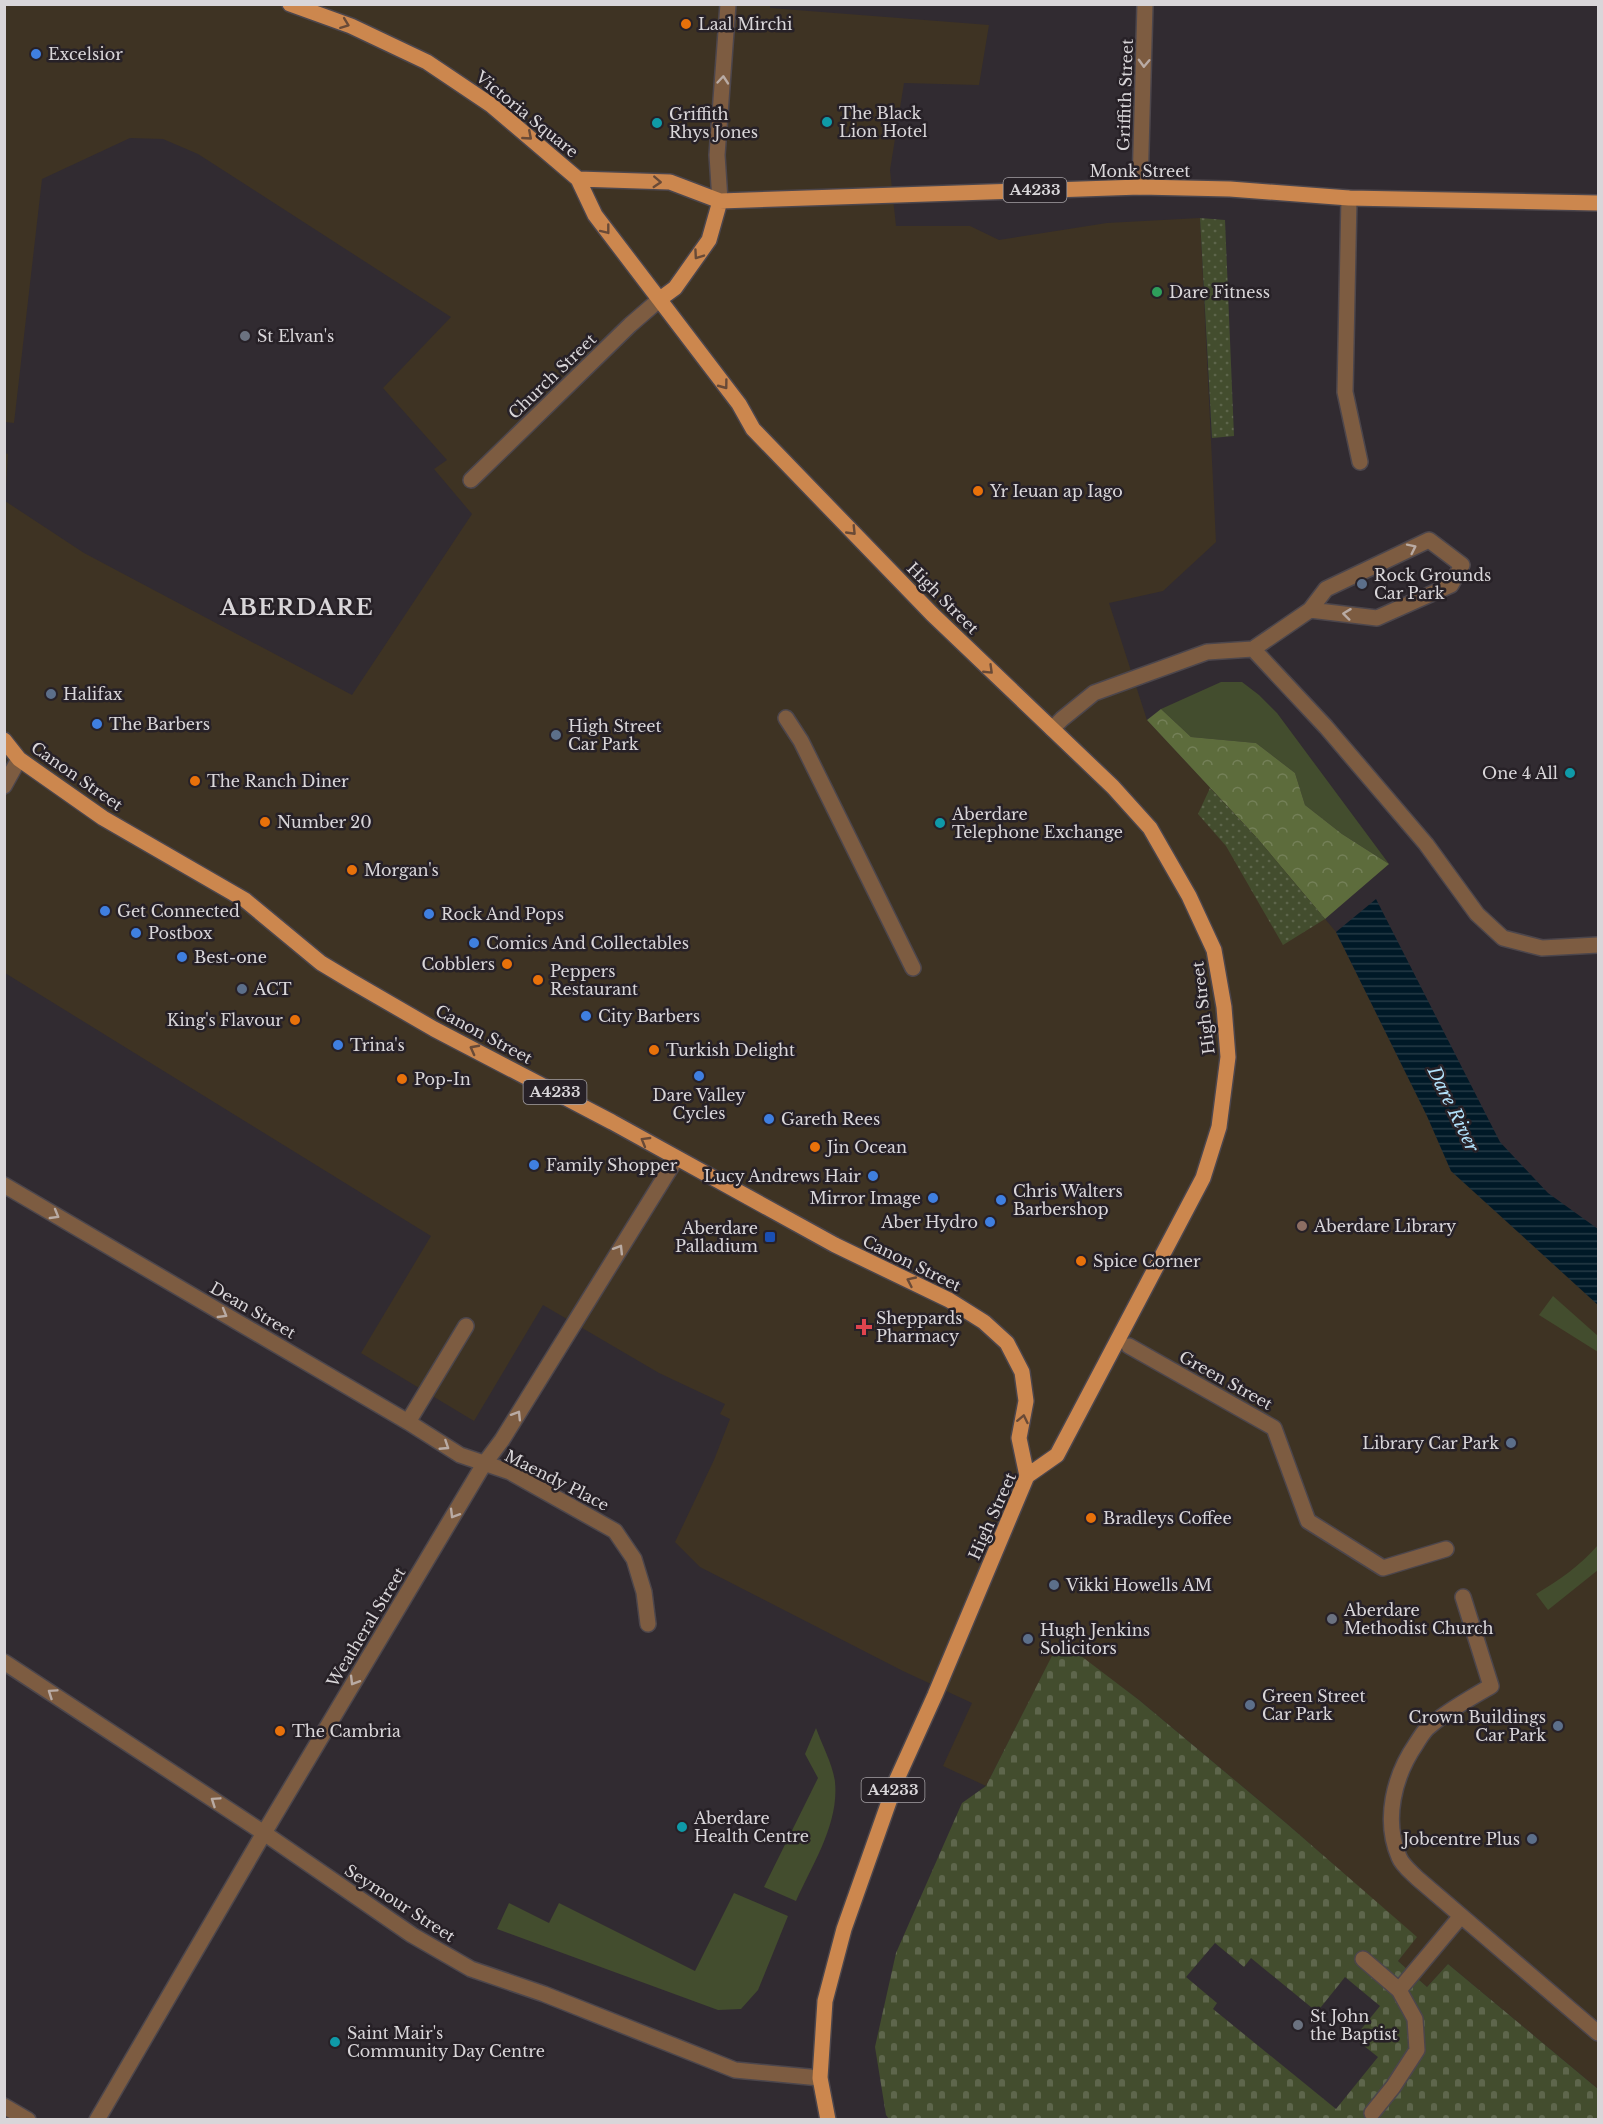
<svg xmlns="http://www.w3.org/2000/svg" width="1603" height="2124" font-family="'Libre Baskerville',serif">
<defs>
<pattern id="forest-crowns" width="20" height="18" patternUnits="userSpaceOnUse" patternTransform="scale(1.5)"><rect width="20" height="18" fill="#5d6c3c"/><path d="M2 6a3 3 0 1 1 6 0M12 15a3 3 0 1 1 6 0" fill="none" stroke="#748058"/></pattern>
<pattern id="cemetery-stones" width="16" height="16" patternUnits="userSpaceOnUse" patternTransform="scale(1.5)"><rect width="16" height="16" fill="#434d2e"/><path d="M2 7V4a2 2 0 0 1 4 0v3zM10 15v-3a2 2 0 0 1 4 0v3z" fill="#5e664c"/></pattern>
<pattern id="garden-dots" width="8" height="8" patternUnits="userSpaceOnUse" patternTransform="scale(1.5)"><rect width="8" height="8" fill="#434d2e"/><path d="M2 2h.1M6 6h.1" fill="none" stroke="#5e664c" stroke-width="1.8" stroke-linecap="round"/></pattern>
<pattern id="water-rules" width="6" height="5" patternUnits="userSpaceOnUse" patternTransform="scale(1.5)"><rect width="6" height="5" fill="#001927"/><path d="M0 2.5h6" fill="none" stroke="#253a46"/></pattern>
</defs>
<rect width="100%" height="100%" fill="#312b31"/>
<path fill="#3e3323" d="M 770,4 L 770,8 L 989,25 L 979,85 L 904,83 L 890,170 L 896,226 L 970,226 L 999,240 L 1107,223 L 1200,218 L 1216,542 L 1163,591 L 1109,603 L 1147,720 L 1257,838 L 1336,932 L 1427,1116 L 1451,1171 L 1598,1305 L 1598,2089 L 1448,1964 L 1427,1987 L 1398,1961 L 1416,1937 L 1286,1823 L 1139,1700 L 1060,1641 L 986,1786 L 943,1766 L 972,1703 L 903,1671 L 700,1567 L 675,1542 L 714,1460 L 730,1419 L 720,1414 L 725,1404 L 659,1373 L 543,1305 L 474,1421 L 361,1353 L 431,1236 L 5,973 L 5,453 L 8,454 L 5,501 L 84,553 L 352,695 L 472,514 L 434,469 L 447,460 L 383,388 L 451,317 L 198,154 L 163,139 L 130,138 L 42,179 L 14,423 L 5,422 L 4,5 Z"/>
<path fill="#434d2e" d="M 1221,682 L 1242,682 L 1259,695 L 1277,713 L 1389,864 L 1342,834 L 1305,805 L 1295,773 L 1256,743 L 1191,737 L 1161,709 Z
M 1553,1296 L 1598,1336 L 1598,1352 L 1539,1315 Z
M 1598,1545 L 1598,1570 L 1548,1610 L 1536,1594 C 1559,1580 1580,1566 1598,1545 Z
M 816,1728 C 822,1745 833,1765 835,1782 C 839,1824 813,1863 796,1901 L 764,1887 L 818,1778 L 805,1754 Z
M 734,1893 L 788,1916 L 758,1990 L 741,2009 L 718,2010 L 497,1929 L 509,1903 L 549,1923 L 559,1903 L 695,1971 Z"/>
<path fill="url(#forest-crowns)" d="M 1161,709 L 1191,737 L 1256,743 L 1295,773 L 1305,805 L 1342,834 L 1389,864 L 1325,919 L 1257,838 L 1147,720 Z"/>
<path fill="url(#cemetery-stones)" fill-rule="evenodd" d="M 1060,1640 L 1139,1700 L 1286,1823 L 1417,1937 L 1398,1961 L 1427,1987 L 1448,1964 L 1598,2089 L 1598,2119 L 889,2119 L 886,2115 L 875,2047 L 896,1953 L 962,1803 L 986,1786 ZM 1215,1943 L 1244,1967 L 1251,1958 L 1317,2012 L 1345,1977 L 1380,2006 L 1354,2038 L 1378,2057 L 1336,2109 L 1213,2009 L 1217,2003 L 1186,1977 Z"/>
<path fill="url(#garden-dots)" d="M 1200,218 L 1225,220 L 1234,436 L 1212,438 Z
M 1210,788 L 1257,838 L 1325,919 L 1283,945 L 1226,846 L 1198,814 Z"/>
<path fill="url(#water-rules)" d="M 1376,899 L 1500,1142 L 1548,1193 L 1598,1229 L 1598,1305 L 1451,1171 L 1427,1116 L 1336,932 Z"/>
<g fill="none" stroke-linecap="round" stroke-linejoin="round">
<g stroke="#4c464c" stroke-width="18">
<path id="minor" d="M 1140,187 L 1145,4
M 1349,198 L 1345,392 L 1360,462
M 720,201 L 717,155 L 728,4
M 471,480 L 630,325 L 660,299
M 1253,649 L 1310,610 L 1326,589 L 1429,540 L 1462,565 L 1451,585 L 1377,618 L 1310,610
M 786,718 L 801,741 L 913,968
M 1052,729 L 1062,719 L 1094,693 L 1207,652 L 1253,649 L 1326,727 L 1426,844 L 1477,914 L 1503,938 L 1542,948 L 1598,945
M 4,786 L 19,759
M 4,1185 L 408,1422 L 460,1455 L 510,1472 L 615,1531 L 634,1559 L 644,1592 L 648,1624
M 1129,1346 L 1274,1428 L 1308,1521 L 1383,1568 L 1446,1549
M 408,1422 L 466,1326
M 1463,1597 L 1491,1686 C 1471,1698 1448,1710 1430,1726 C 1424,1730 1420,1738 1416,1744 C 1394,1776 1383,1820 1399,1857 C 1402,1865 1411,1872 1417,1878 L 1598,2033
M 4,1662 L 264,1833 L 412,1935 L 471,1969 L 544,1994 L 735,2070 L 820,2078
M 1363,1959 L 1399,1990 L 1415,2019 L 1417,2050 L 1393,2087 L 1372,2113
M 1399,1990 L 1461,1916
M 4,2106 L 28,2120
M 97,2120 L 264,1833 L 484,1464 L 502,1440 L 676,1159"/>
</g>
<g stroke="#4c464c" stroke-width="18">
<path id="major" d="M 290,4 L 351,26 L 427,62 L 491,105 L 578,179 L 595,215 L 739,404 L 753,429 L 932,614 L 1113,787 L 1150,828 L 1189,896 L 1214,950 L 1224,1007 L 1228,1057 L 1219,1127 L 1203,1178 L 1057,1455 L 1027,1476 L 935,1695 L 897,1779 L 844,1929 L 825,2001 L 820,2078 L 828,2120
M 578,179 L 670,182 L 720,201 L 1140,187 L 1230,189 L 1349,198 L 1598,203
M 660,299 L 675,288 L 709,240 L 720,201
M 4,740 L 19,759 L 103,818 L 245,900 L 321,963 L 351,981 L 434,1029 L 612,1122 L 835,1245 L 949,1300 L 984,1322 L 1007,1343 L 1022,1372 L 1026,1401 L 1019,1438 L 1027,1476"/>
</g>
<use href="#minor" stroke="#7d5c41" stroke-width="15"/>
<use href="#major" stroke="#cc874e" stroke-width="15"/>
</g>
<defs><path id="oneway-chevron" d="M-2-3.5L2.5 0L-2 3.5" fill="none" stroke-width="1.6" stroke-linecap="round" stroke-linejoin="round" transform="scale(1.5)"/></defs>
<g stroke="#694a37">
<use href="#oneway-chevron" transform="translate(345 24) rotate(21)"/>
<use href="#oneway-chevron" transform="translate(528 136) rotate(41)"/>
<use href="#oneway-chevron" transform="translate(657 182) rotate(3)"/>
<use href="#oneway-chevron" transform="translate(606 230) rotate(52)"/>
<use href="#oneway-chevron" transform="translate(698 255) rotate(125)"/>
<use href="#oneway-chevron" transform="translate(724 385) rotate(53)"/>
<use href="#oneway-chevron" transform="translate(852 531) rotate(46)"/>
<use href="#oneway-chevron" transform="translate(989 670) rotate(44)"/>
<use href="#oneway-chevron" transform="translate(474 1049) rotate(-152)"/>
<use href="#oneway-chevron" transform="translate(645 1141) rotate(-150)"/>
<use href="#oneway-chevron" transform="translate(911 1281) rotate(-155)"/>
<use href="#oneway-chevron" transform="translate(1023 1419) rotate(-78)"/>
</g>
<g stroke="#b9aba4">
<use href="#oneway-chevron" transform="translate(1144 63) rotate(92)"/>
<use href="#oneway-chevron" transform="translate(723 80) rotate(-85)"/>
<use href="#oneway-chevron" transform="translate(1412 548) rotate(-26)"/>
<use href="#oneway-chevron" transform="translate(1347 614) rotate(-173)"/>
<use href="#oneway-chevron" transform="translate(55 1215) rotate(30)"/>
<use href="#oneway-chevron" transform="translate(619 1249) rotate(-58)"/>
<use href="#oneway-chevron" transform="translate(223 1314) rotate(30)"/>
<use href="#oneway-chevron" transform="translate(517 1415) rotate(-58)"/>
<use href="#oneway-chevron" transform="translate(445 1446) rotate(33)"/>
<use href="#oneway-chevron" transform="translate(454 1514) rotate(121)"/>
<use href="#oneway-chevron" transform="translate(354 1681) rotate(121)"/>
<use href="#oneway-chevron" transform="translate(52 1693) rotate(-146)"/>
<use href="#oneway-chevron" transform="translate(215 1801) rotate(-146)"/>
</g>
<g fill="#e8710a" stroke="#272127" stroke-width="2">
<circle cx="686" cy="24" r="6"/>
<circle cx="978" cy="491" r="6"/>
<circle cx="195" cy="781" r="6"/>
<circle cx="265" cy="822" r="6"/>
<circle cx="352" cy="870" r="6"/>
<circle cx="507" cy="964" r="6"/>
<circle cx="538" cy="980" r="6"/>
<circle cx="295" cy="1020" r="6"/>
<circle cx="654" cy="1050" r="6"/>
<circle cx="402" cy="1079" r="6"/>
<circle cx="815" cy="1147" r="6"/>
<circle cx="1081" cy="1261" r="6"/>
<circle cx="1091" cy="1518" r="6"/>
<circle cx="280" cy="1731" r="6"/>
</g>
<g fill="#3f7fe0" stroke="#272127" stroke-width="2">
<circle cx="36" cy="54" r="6"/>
<circle cx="97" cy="724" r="6"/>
<circle cx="105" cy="911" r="6"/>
<circle cx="429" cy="914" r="6"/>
<circle cx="136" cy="933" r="6"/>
<circle cx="474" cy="943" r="6"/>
<circle cx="182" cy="957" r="6"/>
<circle cx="586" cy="1016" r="6"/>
<circle cx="338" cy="1045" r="6"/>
<circle cx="699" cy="1076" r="6"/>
<circle cx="769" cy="1119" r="6"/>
<circle cx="534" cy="1165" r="6"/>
<circle cx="873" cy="1176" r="6"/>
<circle cx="933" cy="1198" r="6"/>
<circle cx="1001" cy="1200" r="6"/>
<circle cx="990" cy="1222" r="6"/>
</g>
<g fill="#0f9aa8" stroke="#272127" stroke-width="2">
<circle cx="827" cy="122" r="6"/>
<circle cx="657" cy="123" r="6"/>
<circle cx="1570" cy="773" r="6"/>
<circle cx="940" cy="823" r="6"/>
<circle cx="682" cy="1827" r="6"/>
<circle cx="335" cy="2042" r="6"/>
</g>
<circle fill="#2e9e5b" stroke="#272127" stroke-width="2" cx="1157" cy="292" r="6"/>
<g fill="#6b7280" stroke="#272127" stroke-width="2">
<circle cx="245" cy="336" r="6"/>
<circle cx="1332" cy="1619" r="6"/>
<circle cx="1298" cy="2025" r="6"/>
</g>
<g fill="#5c6f8a" stroke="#272127" stroke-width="2">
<circle cx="1362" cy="584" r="6"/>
<circle cx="51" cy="694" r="6"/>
<circle cx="556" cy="735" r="6"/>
<circle cx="242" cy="989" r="6"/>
<circle cx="1511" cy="1443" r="6"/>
<circle cx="1054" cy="1585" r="6"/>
<circle cx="1028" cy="1639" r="6"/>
<circle cx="1250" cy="1705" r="6"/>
<circle cx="1558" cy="1726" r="6"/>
<circle cx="1532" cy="1839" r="6"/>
</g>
<circle fill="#8d6e63" stroke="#272127" stroke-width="2" cx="1302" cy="1226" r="6"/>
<rect fill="#1a4fb4" stroke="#272127" stroke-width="2" x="764" y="1231" width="12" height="12" rx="3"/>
<path fill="#e0444e" stroke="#272127" stroke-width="2" d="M861 1318h6v6h6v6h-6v6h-6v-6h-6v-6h6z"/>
<g text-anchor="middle" stroke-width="5" stroke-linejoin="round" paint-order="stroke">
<g fill="#272127" stroke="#a4a0a4" stroke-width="1.5">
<rect x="1003.5" y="178" width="63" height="24" rx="4.5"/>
<rect x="523.5" y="1080" width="63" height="24" rx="4.5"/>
<rect x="861.5" y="1778" width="63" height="24" rx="4.5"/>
</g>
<g font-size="15" font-weight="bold" fill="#d9d6d9">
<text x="1035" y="195">A4233</text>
<text x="555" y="1097">A4233</text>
<text x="893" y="1795">A4233</text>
</g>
<g font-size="16" fill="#d9d6d9" stroke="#272127" text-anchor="start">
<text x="698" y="30">Laal Mirchi</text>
<text x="48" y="60">Excelsior</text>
<text x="839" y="119">The Black<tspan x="839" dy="18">Lion Hotel</tspan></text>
<text x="669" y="120">Griffith<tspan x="669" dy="18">Rhys Jones</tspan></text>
<text x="1169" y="298">Dare Fitness</text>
<text x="257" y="342">St Elvan's</text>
<text x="990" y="497">Yr Ieuan ap Iago</text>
<text x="1374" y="581">Rock Grounds<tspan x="1374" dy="18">Car Park</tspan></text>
<text x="63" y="700">Halifax</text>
<text x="109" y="730">The Barbers</text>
<text x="568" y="732">High Street<tspan x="568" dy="18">Car Park</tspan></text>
<text x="1558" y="779" text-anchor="end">One 4 All</text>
<text x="207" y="787">The Ranch Diner</text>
<text x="952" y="820">Aberdare<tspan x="952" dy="18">Telephone Exchange</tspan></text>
<text x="277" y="828">Number 20</text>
<text x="364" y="876">Morgan's</text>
<text x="117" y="917">Get Connected</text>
<text x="441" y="920">Rock And Pops</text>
<text x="148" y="939">Postbox</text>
<text x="486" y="949">Comics And Collectables</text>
<text x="194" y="963">Best-one</text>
<text x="495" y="970" text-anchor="end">Cobblers</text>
<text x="550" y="977">Peppers<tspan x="550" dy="18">Restaurant</tspan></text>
<text x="254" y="995">ACT</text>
<text x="598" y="1022">City Barbers</text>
<text x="283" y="1026" text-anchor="end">King's Flavour</text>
<text x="350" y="1051">Trina's</text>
<text x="666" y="1056">Turkish Delight</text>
<text x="414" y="1085">Pop-In</text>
<text x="699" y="1101" text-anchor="middle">Dare Valley<tspan x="699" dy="18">Cycles</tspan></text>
<text x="781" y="1125">Gareth Rees</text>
<text x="827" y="1153">Jin Ocean</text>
<text x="546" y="1171">Family Shopper</text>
<text x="861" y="1182" text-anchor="end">Lucy Andrews Hair</text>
<text x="1013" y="1197">Chris Walters<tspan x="1013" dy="18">Barbershop</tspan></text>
<text x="921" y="1204" text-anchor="end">Mirror Image</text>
<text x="978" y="1228" text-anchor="end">Aber Hydro</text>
<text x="1314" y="1232">Aberdare Library</text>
<text x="758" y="1234" text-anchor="end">Aberdare<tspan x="758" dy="18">Palladium</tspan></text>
<text x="1093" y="1267">Spice Corner</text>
<text x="876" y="1324">Sheppards<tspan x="876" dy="18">Pharmacy</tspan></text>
<text x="1499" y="1449" text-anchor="end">Library Car Park</text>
<text x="1103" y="1524">Bradleys Coffee</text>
<text x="1066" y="1591">Vikki Howells AM</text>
<text x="1344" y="1616">Aberdare<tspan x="1344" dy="18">Methodist Church</tspan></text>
<text x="1040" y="1636">Hugh Jenkins<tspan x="1040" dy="18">Solicitors</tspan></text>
<text x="1262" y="1702">Green Street<tspan x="1262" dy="18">Car Park</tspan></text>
<text x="1546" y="1723" text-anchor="end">Crown Buildings<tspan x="1546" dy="18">Car Park</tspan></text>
<text x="292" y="1737">The Cambria</text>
<text x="694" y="1824">Aberdare<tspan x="694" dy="18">Health Centre</tspan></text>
<text x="1520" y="1845" text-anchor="end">Jobcentre Plus</text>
<text x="1310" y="2022">St John<tspan x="1310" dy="18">the Baptist</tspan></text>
<text x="347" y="2039">Saint Mair's<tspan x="347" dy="18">Community Day Centre</tspan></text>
</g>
<g font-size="16" fill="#d9d6d9" stroke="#272127">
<text transform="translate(1125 95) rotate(-88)" y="6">Griffith Street</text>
<text transform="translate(527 114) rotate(39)" y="6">Victoria Square</text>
<text x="1140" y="177">Monk Street</text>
<text transform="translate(552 376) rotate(-44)" y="6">Church Street</text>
<text transform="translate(943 598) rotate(45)" y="6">High Street</text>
<text transform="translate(77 776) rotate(35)" y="6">Canon Street</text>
<text transform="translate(1203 1008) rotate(-97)" y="6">High Street</text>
<text transform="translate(484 1034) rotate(28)" y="6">Canon Street</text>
<text transform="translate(912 1263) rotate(26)" y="6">Canon Street</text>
<text transform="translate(253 1310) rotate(30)" y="6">Dean Street</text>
<text transform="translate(1226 1380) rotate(29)" y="6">Green Street</text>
<text transform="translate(557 1480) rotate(27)" y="6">Maendy Place</text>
<text transform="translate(992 1516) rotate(-66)" y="6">High Street</text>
<text transform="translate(366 1627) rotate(-59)" y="6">Weatheral Street</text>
<text transform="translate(400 1903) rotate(33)" y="6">Seymour Street</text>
</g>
<g font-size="18" font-style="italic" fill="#b2e2fc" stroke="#272127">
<text transform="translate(1453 1109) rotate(64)" y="6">Dare River</text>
</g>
<g font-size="22" font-weight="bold" letter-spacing="1.5" fill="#d9d6d9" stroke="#272127">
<text x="297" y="615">ABERDARE</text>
</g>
</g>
<rect width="1603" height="2124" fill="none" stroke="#d9d6d9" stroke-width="12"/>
</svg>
